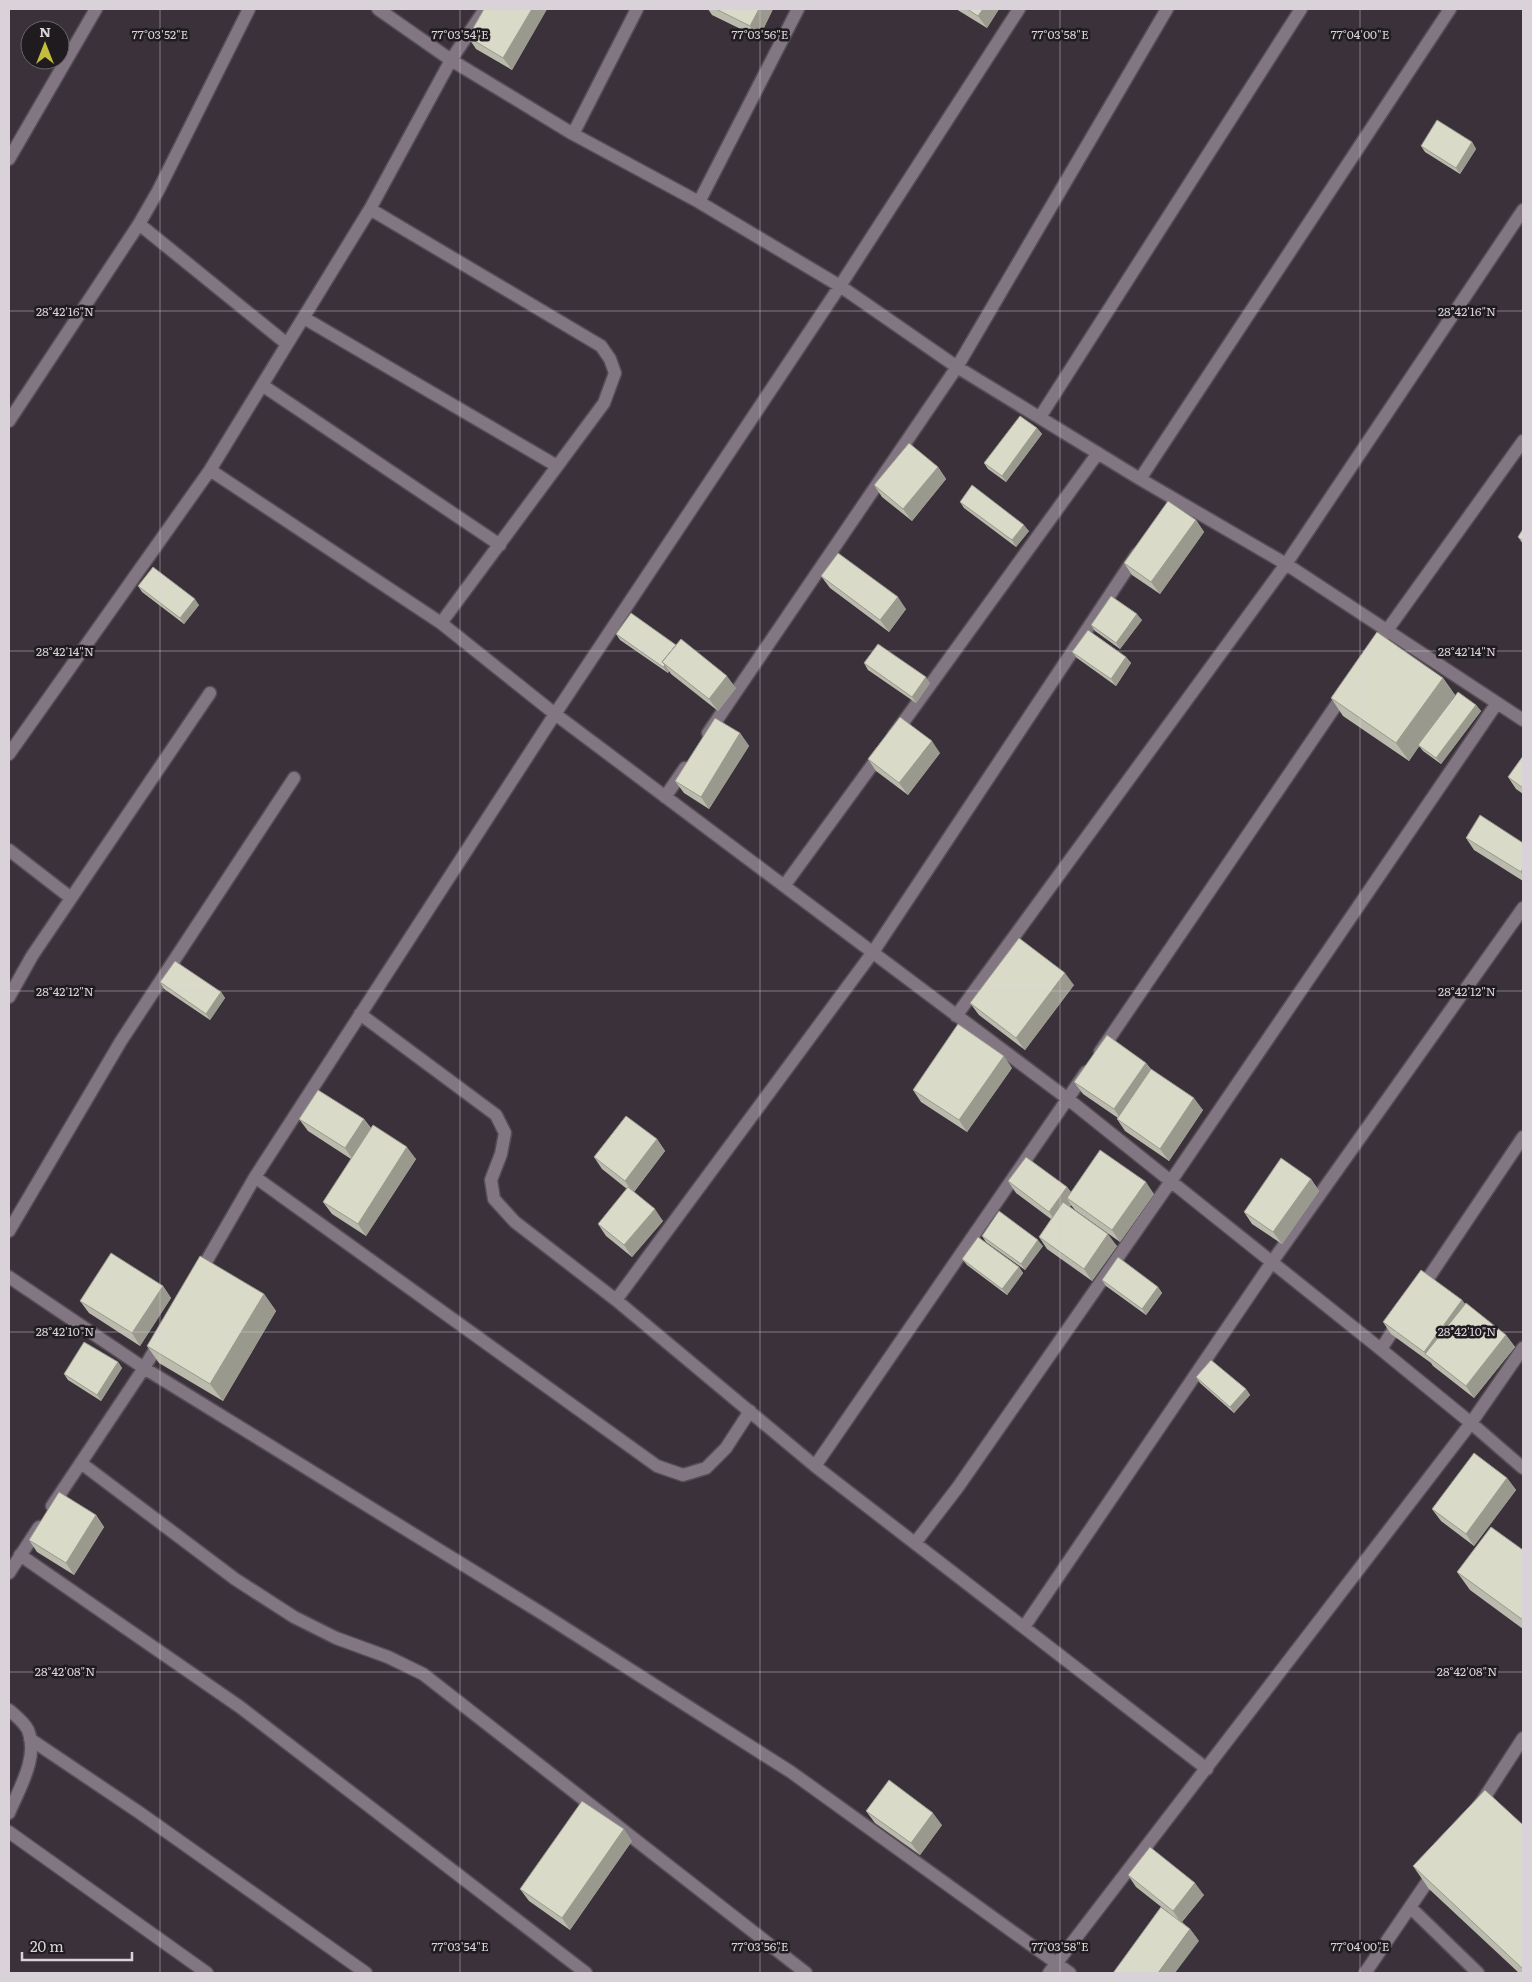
<svg xmlns="http://www.w3.org/2000/svg" width="1532" height="1982" font-family="Literata,serif">
<rect width="100%" height="100%" fill="#3b313b"/>
<g fill="none" stroke-linecap="round" stroke-linejoin="round">
<g stroke="#554d55" stroke-width="15">
<path id="minor" d="M 378,9 L 451,60 L 573,134 L 699,202 L 840,286 L 957,367 L 1140,479 L 1286,564 L 1523,720
M 573,134 L 637,9
M 9,159 L 96,9
M 699,202 L 798,9
M 370,209 L 601,346 L 610,359 L 615,373 L 604,403 L 441,623
M 139,224 L 287,344
M 304,318 L 557,466
M 262,385 L 500,545
M 1040,417 L 1301,9
M 9,421 L 139,224 L 158,191 L 249,9
M 210,470 L 441,623 L 555,714 L 1068,1099 L 1378,1347 L 1471,1423 L 1523,1468
M 1140,479 L 1450,9
M 1383,636 L 1523,441
M 708,733 L 957,367 L 1167,9
M 894,735 L 1098,453
M 9,754 L 210,470 L 370,209 L 451,60 L 485,9
M 665,797 L 685,768
M 9,850 L 71,898
M 784,886 L 881,753
M 9,997 L 32,956 L 210,693
M 360,1014 L 496,1115 L 505,1133 L 501,1154 L 491,1180 L 494,1199 L 515,1222 L 616,1300 L 815,1466 L 1207,1769
M 956,1016 L 1286,564 L 1523,210
M 1100,1052 L 1345,692
M 255,1177 L 657,1466 L 683,1475 L 706,1468 L 726,1448 L 750,1411
M 9,1231 L 121,1041 L 294,778
M 199,1274 L 255,1177 L 555,714 L 840,286 L 1019,9
M 9,1277 L 144,1368 L 543,1614 L 791,1772 L 1070,1973
M 1421,1289 L 1523,1137
M 616,1300 L 873,952 L 1137,554
M 1378,1347 L 1381,1349 L 1400,1320
M 81,1463 L 235,1579 L 294,1617 L 336,1638 L 388,1657 L 423,1674 L 806,1973
M 815,1466 L 1086,1072
M 52,1506 L 144,1368 L 160,1341
M 915,1543 L 958,1487 L 1171,1181 L 1497,703
M 20,1555 L 240,1707 L 586,1973
M 9,1573 L 39,1527
M 1024,1627 L 1272,1262 L 1523,908
M 9,1710 C 16,1716 24,1722 28,1730 C 39,1757 19,1789 9,1813
M 30,1739 L 140,1813 L 366,1973
M 1479,1806 L 1523,1738
M 9,1832 L 207,1973
M 1411,1908 L 1478,1973
M 1049,1973 L 1471,1423 L 1523,1348
M 1365,1973 L 1434,1872"/>
</g>
<use href="#minor" stroke="#817681" stroke-width="12"/>
</g>
<path fill="#bbbbad" d="M 484,9 L 547,9 L 512,70 L 476,49 L 468,37 Z
M 708,9 L 773,9 L 759,38 L 712,15 Z
M 956,9 L 999,9 L 987,28 Z
M 1472,142 L 1476,149 L 1460,174 L 1425,152 L 1421,146 Z
M 1037,428 L 1042,434 L 1006,482 L 988,469 L 984,463 Z
M 938,467 L 946,479 L 912,521 L 882,497 L 874,485 Z
M 960,502 L 1029,531 L 1016,547 L 964,508 Z
M 1196,520 L 1204,532 L 1160,594 L 1132,575 L 1124,563 Z
M 1523,529 L 1523,544 L 1518,537 Z
M 821,576 L 906,609 L 889,632 L 830,588 Z
M 138,586 L 199,605 L 184,624 L 142,592 Z
M 1142,620 L 1120,649 L 1095,631 L 1091,625 Z
M 616,634 L 736,688 L 718,711 L 671,674 L 669,671 L 668,673 L 620,640 Z
M 1072,652 L 1126,657 L 1131,663 L 1116,686 L 1077,658 Z
M 864,663 L 930,683 L 916,703 L 868,670 Z
M 1443,678 L 1455,695 L 1446,708 L 1476,705 L 1481,711 L 1441,764 L 1423,751 L 1419,746 L 1409,761 L 1343,716 L 1331,698 Z
M 740,733 L 749,746 L 709,809 L 684,793 L 675,781 Z
M 940,753 L 908,795 L 876,771 L 868,759 Z
M 1523,756 L 1523,794 L 1516,789 L 1508,777 Z
M 1466,838 L 1523,843 L 1523,881 L 1474,850 Z
M 160,982 L 221,992 L 225,998 L 210,1020 L 164,989 Z
M 1074,985 L 1025,1050 L 979,1015 L 970,1003 Z
M 1146,1063 L 1151,1069 L 1203,1110 L 1169,1161 L 1125,1131 L 1117,1119 L 1118,1118 L 1083,1094 L 1074,1082 Z
M 1012,1068 L 967,1132 L 921,1102 L 913,1090 Z
M 299,1119 L 364,1119 L 371,1128 L 416,1159 L 366,1236 L 332,1214 L 323,1202 L 351,1159 L 308,1131 Z
M 657,1139 L 665,1151 L 634,1192 L 663,1221 L 632,1257 L 606,1236 L 598,1224 L 627,1189 L 602,1169 L 594,1157 Z
M 1311,1179 L 1319,1191 L 1282,1244 L 1252,1224 L 1244,1212 Z
M 1008,1181 L 1067,1187 L 1071,1192 L 1154,1194 L 1120,1242 L 1075,1210 L 1071,1205 L 1070,1207 L 1117,1246 L 1092,1281 L 1047,1249 L 1039,1237 L 1051,1219 L 1016,1193 Z
M 982,1236 L 1043,1246 L 1025,1270 L 986,1242 Z
M 962,1259 L 1019,1267 L 1023,1273 L 1007,1295 L 967,1265 Z
M 1102,1280 L 1158,1287 L 1162,1293 L 1146,1315 L 1106,1286 Z
M 163,1286 L 171,1298 L 140,1346 L 89,1313 L 80,1301 Z
M 264,1294 L 276,1311 L 223,1401 L 159,1363 L 147,1346 Z
M 1462,1300 L 1465,1304 L 1506,1335 L 1515,1347 L 1474,1398 L 1433,1366 L 1431,1363 L 1391,1334 L 1383,1322 Z
M 118,1362 L 122,1368 L 101,1401 L 68,1380 L 64,1374 Z
M 1196,1377 L 1246,1389 L 1250,1395 L 1234,1413 L 1200,1383 Z
M 1507,1478 L 1516,1490 L 1474,1546 L 1441,1521 L 1432,1509 Z
M 96,1515 L 104,1527 L 74,1575 L 37,1552 L 29,1540 Z
M 1523,1550 L 1523,1629 L 1470,1590 L 1457,1572 Z
M 866,1811 L 942,1825 L 920,1855 L 875,1823 Z
M 1523,1825 L 1523,1973 L 1519,1973 L 1429,1889 L 1413,1866 Z
M 632,1841 L 570,1930 L 529,1901 L 520,1889 Z
M 1128,1875 L 1204,1895 L 1182,1922 L 1190,1929 L 1199,1941 L 1169,1913 L 1136,1887 Z"/>
<path fill="#99998d" d="M 532,9 L 547,9 L 512,70 L 503,58 Z
M 759,9 L 773,9 L 759,38 L 750,26 Z
M 983,9 L 999,9 L 987,28 L 978,16 Z
M 1472,142 L 1476,149 L 1460,174 L 1456,168 Z
M 1037,428 L 1042,434 L 1006,482 L 1002,476 Z
M 938,467 L 946,479 L 912,521 L 903,509 Z
M 1196,520 L 1204,532 L 1160,594 L 1151,582 Z
M 1024,525 L 1029,531 L 1016,547 L 1012,540 Z
M 898,597 L 906,609 L 889,632 L 880,620 Z
M 195,599 L 199,605 L 184,624 L 180,618 Z
M 1137,614 L 1142,620 L 1120,649 L 1116,643 Z
M 1126,657 L 1131,663 L 1116,686 L 1111,679 Z
M 665,665 L 669,671 L 668,673 L 663,667 Z
M 727,676 L 736,688 L 718,711 L 709,699 Z
M 926,677 L 930,683 L 916,703 L 912,697 Z
M 1443,678 L 1455,695 L 1409,761 L 1396,743 Z
M 1476,705 L 1481,711 L 1441,764 L 1436,758 Z
M 740,733 L 749,746 L 709,809 L 701,797 Z
M 932,741 L 940,753 L 908,795 L 899,783 Z
M 1523,868 L 1523,876 L 1521,872 Z
M 1065,973 L 1074,985 L 1025,1050 L 1016,1038 Z
M 221,992 L 225,998 L 210,1020 L 206,1014 Z
M 1004,1056 L 1012,1068 L 967,1132 L 959,1120 Z
M 1146,1063 L 1154,1075 L 1122,1121 L 1114,1109 Z
M 1194,1098 L 1203,1110 L 1169,1161 L 1160,1149 Z
M 364,1119 L 372,1131 L 353,1160 L 345,1148 Z
M 657,1139 L 665,1151 L 633,1193 L 625,1181 Z
M 407,1147 L 416,1159 L 366,1236 L 358,1224 Z
M 1311,1179 L 1319,1191 L 1282,1244 L 1273,1232 Z
M 1146,1182 L 1154,1194 L 1120,1242 L 1112,1230 Z
M 1067,1187 L 1076,1199 L 1067,1198 L 1071,1205 L 1058,1224 L 1049,1212 Z
M 655,1209 L 663,1221 L 632,1257 L 624,1245 Z
M 1108,1234 L 1117,1246 L 1092,1281 L 1084,1269 Z
M 1038,1240 L 1043,1246 L 1025,1270 L 1021,1264 Z
M 1019,1267 L 1023,1273 L 1007,1295 L 1002,1289 Z
M 163,1286 L 171,1298 L 140,1346 L 132,1333 Z
M 1158,1287 L 1162,1293 L 1146,1315 L 1142,1309 Z
M 264,1294 L 276,1311 L 223,1401 L 210,1384 Z
M 1462,1300 L 1471,1312 L 1426,1355 L 1424,1352 Z
M 1506,1335 L 1515,1347 L 1474,1398 L 1466,1386 Z
M 118,1362 L 122,1368 L 101,1401 L 97,1395 Z
M 1246,1389 L 1250,1395 L 1234,1413 L 1230,1407 Z
M 1507,1478 L 1516,1490 L 1474,1546 L 1466,1534 Z
M 96,1515 L 104,1527 L 74,1575 L 66,1563 Z
M 933,1813 L 942,1825 L 920,1855 L 911,1843 Z
M 624,1829 L 632,1841 L 570,1930 L 562,1918 Z
M 1195,1883 L 1204,1895 L 1181,1923 L 1173,1911 Z
M 1190,1929 L 1199,1941 L 1175,1973 L 1158,1973 Z"/>
<path fill="#dadac9" stroke="#99998d" d="M 484,9 L 532,9 L 503,58 L 468,37 Z
M 716,9 L 759,9 L 750,26 Z
M 967,9 L 983,9 L 978,16 Z
M 1437,120 L 1472,142 L 1456,168 L 1421,146 Z
M 1020,416 L 1037,428 L 1002,476 L 984,463 Z
M 909,443 L 938,467 L 903,509 L 874,485 Z
M 972,485 L 1024,525 L 1012,540 L 960,502 Z
M 1168,501 L 1196,520 L 1151,582 L 1124,563 Z
M 1523,529 L 1523,541 L 1518,537 Z
M 838,553 L 898,597 L 880,620 L 821,576 Z
M 153,567 L 195,599 L 180,618 L 138,586 Z
M 1111,596 L 1137,614 L 1116,643 L 1091,625 Z
M 631,613 L 676,645 L 662,662 L 665,665 L 663,667 L 616,634 Z
M 1088,630 L 1126,657 L 1111,679 L 1072,652 Z
M 1377,632 L 1443,678 L 1396,743 L 1331,698 Z
M 681,639 L 727,676 L 709,699 L 662,662 Z
M 878,644 L 926,677 L 912,697 L 864,663 Z
M 1458,692 L 1476,705 L 1436,758 L 1418,745 Z
M 900,717 L 932,741 L 899,783 L 868,759 Z
M 715,718 L 740,733 L 701,797 L 675,781 Z
M 1523,756 L 1523,788 L 1508,777 Z
M 1480,815 L 1523,843 L 1523,868 L 1521,872 L 1466,838 Z
M 1019,938 L 1065,973 L 1016,1038 L 970,1003 Z
M 175,961 L 221,992 L 206,1014 L 160,982 Z
M 958,1024 L 1004,1056 L 959,1120 L 913,1090 Z
M 1107,1035 L 1146,1063 L 1114,1109 L 1074,1082 Z
M 1151,1069 L 1194,1098 L 1160,1149 L 1117,1119 Z
M 318,1090 L 364,1119 L 345,1148 L 299,1119 Z
M 626,1116 L 657,1139 L 625,1181 L 594,1157 Z
M 373,1125 L 407,1147 L 358,1224 L 323,1202 Z
M 1100,1150 L 1146,1182 L 1112,1230 L 1067,1198 Z
M 1026,1157 L 1067,1187 L 1049,1212 L 1008,1181 Z
M 1281,1158 L 1311,1179 L 1273,1232 L 1244,1212 Z
M 628,1187 L 655,1209 L 624,1245 L 598,1224 Z
M 1063,1202 L 1108,1234 L 1084,1269 L 1039,1237 Z
M 999,1211 L 1038,1240 L 1021,1264 L 982,1236 Z
M 978,1237 L 1019,1267 L 1002,1289 L 962,1259 Z
M 111,1253 L 163,1286 L 132,1333 L 80,1301 Z
M 200,1256 L 264,1294 L 210,1384 L 147,1346 Z
M 1118,1257 L 1158,1287 L 1142,1309 L 1102,1280 Z
M 1421,1270 L 1462,1300 L 1424,1352 L 1383,1322 Z
M 1466,1303 L 1506,1335 L 1466,1386 L 1425,1354 Z
M 84,1342 L 118,1362 L 97,1395 L 64,1374 Z
M 1211,1360 L 1246,1389 L 1230,1407 L 1196,1377 Z
M 1474,1453 L 1507,1478 L 1466,1534 L 1432,1509 Z
M 59,1492 L 96,1515 L 66,1563 L 29,1540 Z
M 1491,1527 L 1523,1550 L 1523,1620 L 1457,1572 Z
M 889,1780 L 933,1813 L 911,1843 L 866,1811 Z
M 1485,1790 L 1523,1825 L 1523,1969 L 1413,1866 Z
M 582,1801 L 624,1829 L 562,1918 L 520,1889 Z
M 1150,1847 L 1195,1883 L 1173,1911 L 1128,1875 Z
M 1161,1907 L 1190,1929 L 1158,1973 L 1113,1973 Z"/>
<path fill="none" stroke="#d9d3d9" stroke-width="1" stroke-opacity="0.45" d="M 160,9 L 160,1973M 460,9 L 460,1973M 760,9 L 760,1973M 1060,9 L 1060,1973M 1360,9 L 1360,1973M 9,311 L 1523,311M 9,651 L 1523,651M 9,991 L 1523,991M 9,1332 L 1523,1332M 9,1672 L 1523,1672"/>
<g font-size="12" text-anchor="middle" fill="#d9d3d9" stroke="#1f1b1f" stroke-width="5" stroke-linejoin="round" paint-order="stroke">
<text x="160" y="39">77°03'52"E</text>
<text x="460" y="39">77°03'54"E</text>
<text x="760" y="39">77°03'56"E</text>
<text x="1060" y="39">77°03'58"E</text>
<text x="1360" y="39">77°04'00"E</text>
<text x="65" y="316">28°42'16"N</text>
<text x="1467" y="316">28°42'16"N</text>
<text x="65" y="656">28°42'14"N</text>
<text x="1467" y="656">28°42'14"N</text>
<text x="65" y="996">28°42'12"N</text>
<text x="1467" y="996">28°42'12"N</text>
<text x="65" y="1336">28°42'10"N</text>
<text x="1467" y="1336">28°42'10"N</text>
<text x="65" y="1676">28°42'08"N</text>
<text x="1467" y="1676">28°42'08"N</text>
<text x="460" y="1951">77°03'54"E</text>
<text x="760" y="1951">77°03'56"E</text>
<text x="1060" y="1951">77°03'58"E</text>
<text x="1360" y="1951">77°04'00"E</text>
</g>
<rect width="1532" height="1982" fill="none" stroke="#d9d3d9" stroke-width="20"/>
<g transform="translate(45 45)"><circle r="24" fill="#1f1b1f" stroke="#696569"/>
<path d="M0-4L9 19L0 12L-9 19Z" fill="#c3bd3e"/>
<text y="-8" font-size="14" font-weight="bold" text-anchor="middle" fill="#d9d3d9">N</text>
</g>
<path d="M22 1952v8h110v-8" fill="none" stroke="#d9d3d9" stroke-width="2.5"/>
<text x="30" y="1952" font-size="15" fill="#d9d3d9" stroke="#1f1b1f" stroke-width="4" paint-order="stroke">20 m</text>
</svg>
